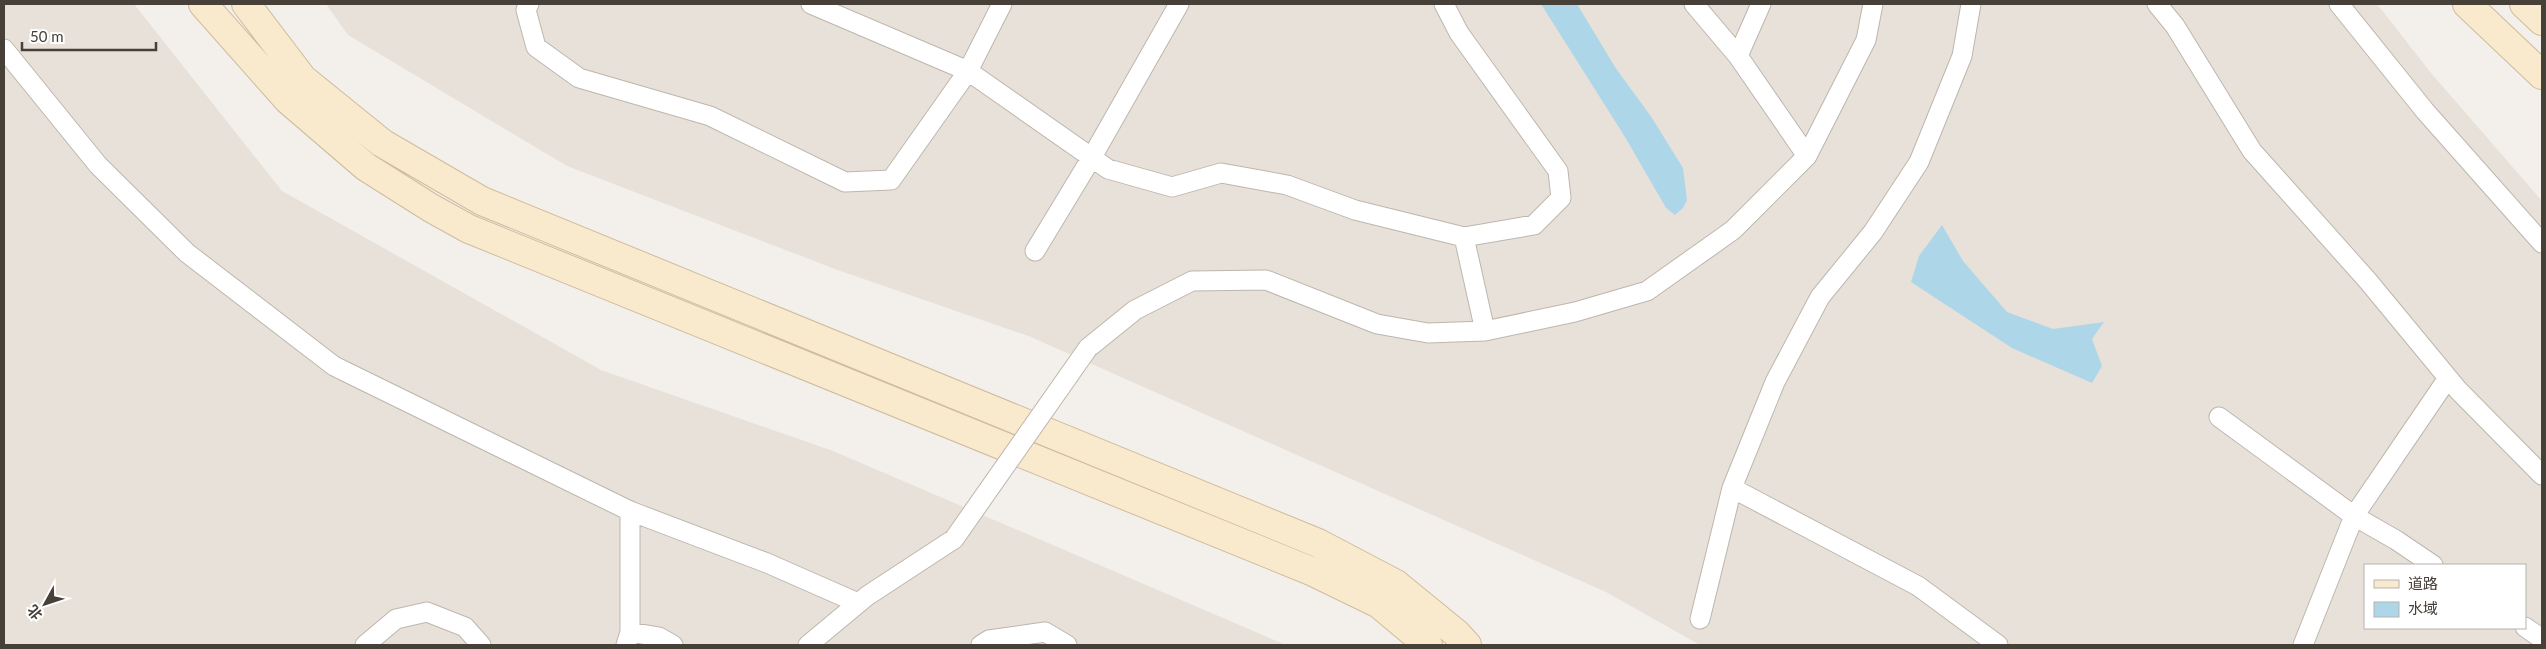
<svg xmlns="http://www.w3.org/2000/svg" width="2546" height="649" font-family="Lato,'Noto Sans SC',sans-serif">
<rect width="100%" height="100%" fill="#f3efea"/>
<path fill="#e7e1d9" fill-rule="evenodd" d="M 4,4 L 134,4 L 282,191 L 601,370 L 833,451 L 1286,645 L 4,645 Z
M 326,4 L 2377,4 L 2431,73 L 2542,201 L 2542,645 L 1700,645 L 1606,592 L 1031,337 L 835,269 L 567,166 L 348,35 ZM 2365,565 L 2525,565 L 2525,628 L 2365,628 Z"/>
<path fill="#add7e9" d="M 1541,4 L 1577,4 L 1615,67 L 1652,118 L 1683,168 L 1687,200 L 1683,208 L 1675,215 L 1666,208 L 1625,137 Z
M 1942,225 L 1963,261 L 2007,312 L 2053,329 L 2104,322 L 2092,339 L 2102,366 L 2092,383 L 2012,348 L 1911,282 L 1919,256 Z"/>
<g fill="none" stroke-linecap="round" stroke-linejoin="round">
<g stroke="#beb6ad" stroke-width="21">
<path id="street" d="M 529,4 L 526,10 L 536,47 L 579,78 L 710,116 L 845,182 L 891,180 L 968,71 L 1002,4
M 811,4 L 968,71 L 1108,169 L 1172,187 L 1221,173 L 1287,185 L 1355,210 L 1464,237 L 1485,331
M 1444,4 L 1459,33 L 1558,171 L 1561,198 L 1534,225 L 1464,237
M 1694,4 L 1738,56 L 1807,156
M 2157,4 L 2175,26 L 2252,151 L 2368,281 L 2458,390 L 2542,475
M 2339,4 L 2425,111 L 2542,243
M 4,49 L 98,165 L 187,253 L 334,366 L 630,511 L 630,632
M 1738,56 L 1761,4
M 1035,251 L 1092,157 L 1179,4
M 1088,348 L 1135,310 L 1192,281 L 1266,280 L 1377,324 L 1428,333 L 1485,331 L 1575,312 L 1647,291 L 1733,230 L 1807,156 L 1866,40 L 1873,4
M 2219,417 L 2354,516 L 2396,540 L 2433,565
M 1732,488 L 1918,586 L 1998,645
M 630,511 L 767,563 L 858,603
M 1700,619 L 1732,488 L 1775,382 L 1820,297 L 1873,232 L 1919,162 L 1962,56 L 1971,4
M 2525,627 L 2542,639
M 365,645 L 396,619 L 427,612 L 465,627 L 481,645
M 626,645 L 630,632 L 659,637 L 673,645
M 808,645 L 867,596 L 954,539
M 981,645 L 989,640 L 1045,632 L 1067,645
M 2303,645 L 2354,516 L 2448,378"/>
</g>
<g stroke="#cebc9e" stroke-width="30">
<path id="secondary" d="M 203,4 L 288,100 L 366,167 L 431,208 L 469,229 L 1311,571 L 1379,604 L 1428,645
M 246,4 L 303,79 L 382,143 L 482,201 L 1318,543 L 1396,584 L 1456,633 L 1467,645
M 2467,4 L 2542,75
M 2524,4 L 2542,21"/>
</g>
<use href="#street" stroke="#fff" stroke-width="19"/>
<use href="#secondary" stroke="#f9eace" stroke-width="28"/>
<g stroke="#beb6ad" stroke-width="21" stroke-linecap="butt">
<path id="street-bridge" d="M 954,539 L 1088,348"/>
</g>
<use href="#street-bridge" stroke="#fff" stroke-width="19"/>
</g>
<rect width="2546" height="649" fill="none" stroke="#474039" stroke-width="10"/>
<rect x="2364" y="564" width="162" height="65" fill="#ffffff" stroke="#b5b3b0"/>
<rect x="2374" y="580" width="25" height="8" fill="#f9eace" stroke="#b5b3b0"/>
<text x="2408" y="589" font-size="15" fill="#474039">道路</text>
<rect x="2374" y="602" width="25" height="15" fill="#add7e9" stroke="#b5b3b0"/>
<text x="2408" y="614" font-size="15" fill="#474039">水域</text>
<g transform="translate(45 604) rotate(230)" stroke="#ffffff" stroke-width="4" paint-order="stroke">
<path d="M0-4L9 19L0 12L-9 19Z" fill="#474039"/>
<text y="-8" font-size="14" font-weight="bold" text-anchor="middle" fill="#474039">北</text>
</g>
<path d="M22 42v8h134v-8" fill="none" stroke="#474039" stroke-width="2.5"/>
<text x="30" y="42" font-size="15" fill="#474039" stroke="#ffffff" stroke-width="4" paint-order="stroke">50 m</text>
</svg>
